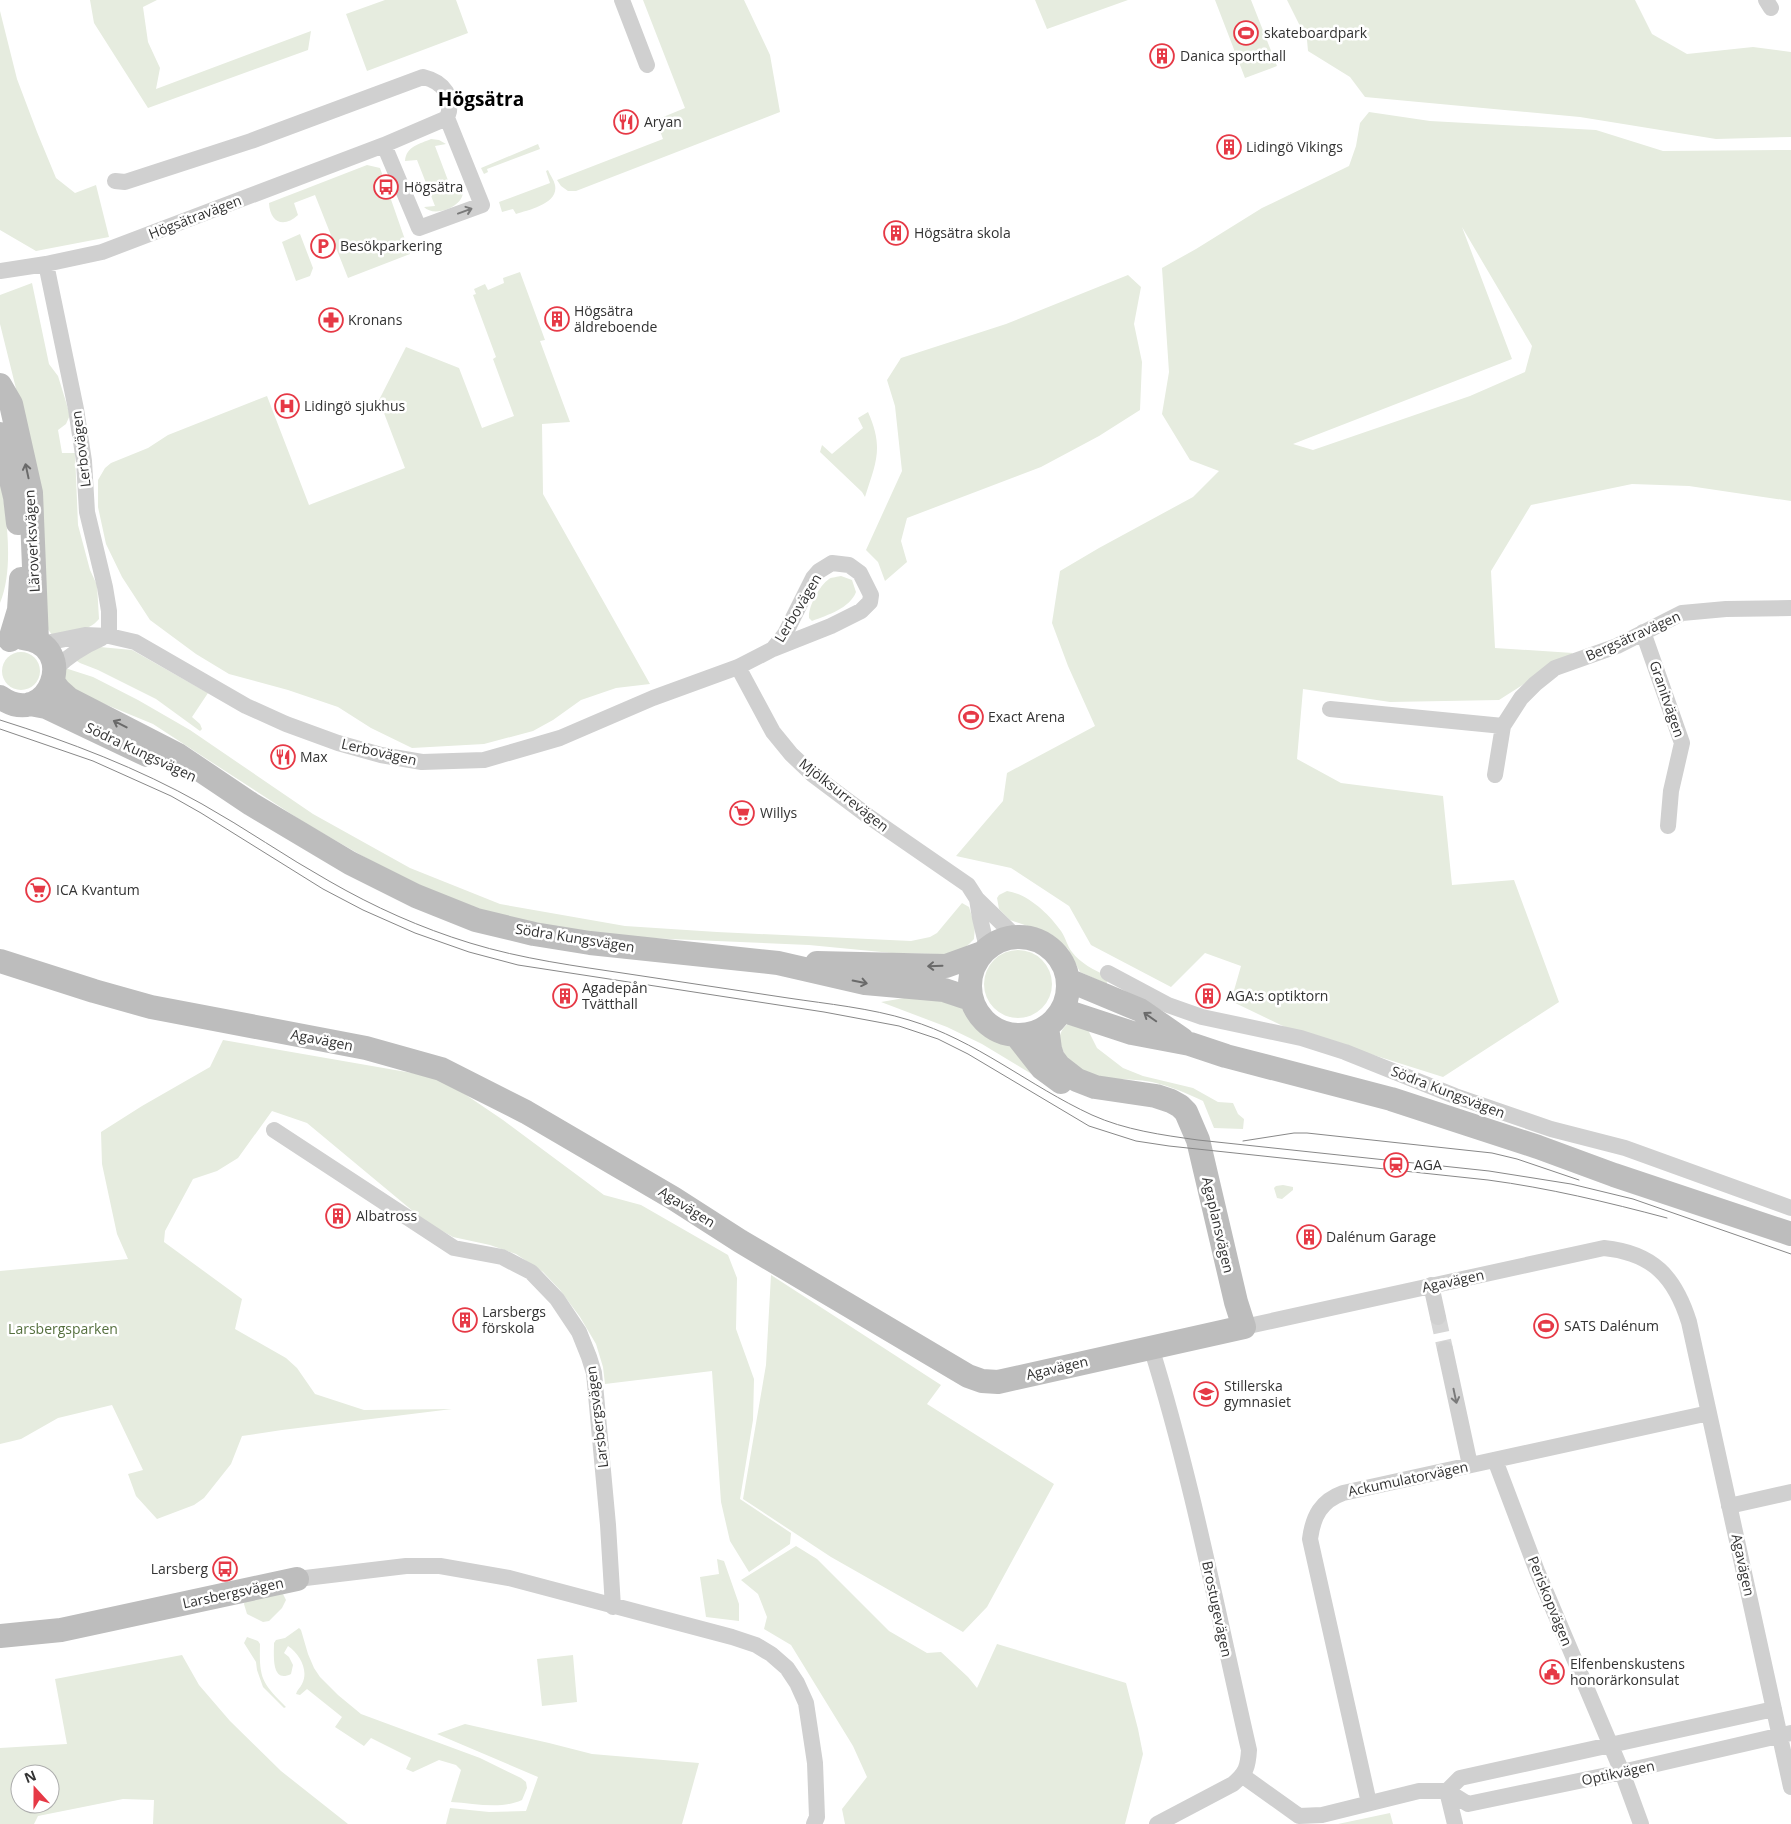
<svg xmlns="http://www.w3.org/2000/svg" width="1791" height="1824" font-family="'Open Sans',sans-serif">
<rect width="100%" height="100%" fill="#fff"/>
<path fill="#e6ecdf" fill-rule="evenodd" d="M 90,0 L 157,0 L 143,7 L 148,42 L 160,68 L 156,89 L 311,31 L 308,50 L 148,108 L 94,23 Z
M 385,0 L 456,0 L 468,33 L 367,71 L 346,14 Z
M 643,0 L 744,0 L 770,55 L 780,112 L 576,191 L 568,191 L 561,186 L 557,180 L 663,139 L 656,120 L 685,108 Z
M 1035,0 L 1128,0 L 1047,29 Z
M 1215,0 L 1251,0 L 1277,66 L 1245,78 Z
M 1287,0 L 1635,0 L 1652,34 L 1687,54 L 1753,47 L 1791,52 L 1791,137 L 1716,139 L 1580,117 L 1365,97 L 1350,77 L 1308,51 L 1307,40 Z
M 0,11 L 17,79 L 37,132 L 56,178 L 75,193 L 96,185 L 109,237 L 36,251 L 0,230 Z
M 1369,112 L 1430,121 L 1596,130 L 1663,151 L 1791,150 L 1791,501 L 1689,486 L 1632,484 L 1531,505 L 1491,571 L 1495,648 L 1573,653 L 1499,700 L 1390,702 L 1303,689 L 1297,759 L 1341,783 L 1443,796 L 1452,885 L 1514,880 L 1559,1002 L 1443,1077 L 1285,1027 L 1231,1001 L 1241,966 L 1205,953 L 1171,987 L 1091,945 L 1069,906 L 1011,868 L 956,856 L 1003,801 L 1007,773 L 1095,726 L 1068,666 L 1052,623 L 1060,571 L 1099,548 L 1193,497 L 1219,471 L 1190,460 L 1162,414 L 1169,372 L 1162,268 L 1196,249 L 1262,208 L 1349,166 L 1356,146 L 1360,123 ZM 1462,227 L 1532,346 L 1525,372 L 1470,396 L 1313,450 L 1293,444 L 1512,359 Z
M 431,139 L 439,140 L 446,144 L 435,146 L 452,191 L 463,191 C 464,207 434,218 424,207 L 435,206 L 417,160 L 405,161 C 406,146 420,144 431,139 Z
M 538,144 L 540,149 L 487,169 L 488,172 L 484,174 L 481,168 Z
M 367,165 L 380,168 L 410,254 L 348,278 L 315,195 L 294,203 L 298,215 C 284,228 270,223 269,203 Z
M 548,170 C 550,175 554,180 555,185 C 559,204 528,210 516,214 L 513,209 L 502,212 L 499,202 L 550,183 L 546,171 Z
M 300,234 L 313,268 L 310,276 L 296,281 L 282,242 Z
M 520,272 L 545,340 L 540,341 L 570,422 L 542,424 L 543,494 L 650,684 L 616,688 L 581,700 L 553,720 L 533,731 L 484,744 L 412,748 L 371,728 L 338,707 L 288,690 L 229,674 L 196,654 L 150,620 L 122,577 L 106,544 L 98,507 L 98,480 L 105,468 L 111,463 L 148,448 L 168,435 L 267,396 L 309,505 L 405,468 L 379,400 L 406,347 L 459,368 L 482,428 L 514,416 L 493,359 L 496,357 L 473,295 L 476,294 L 474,289 L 485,284 L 488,290 L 504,283 L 503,278 Z
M 1128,275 L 1141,287 L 1134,324 L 1142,362 L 1140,410 L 1099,436 L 1041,467 L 907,518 L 901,541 L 907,562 L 885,581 L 878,562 L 866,550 L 902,471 L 895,406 L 887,380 L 901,358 L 1006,324 Z
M 32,283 L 49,364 L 58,376 L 70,415 L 66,424 L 58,430 L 62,453 L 75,453 L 78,525 L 90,570 L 97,585 L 99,619 C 88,632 69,634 52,635 L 45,625 L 26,429 L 0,324 L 0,295 Z
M 868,412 C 884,448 876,462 865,497 L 862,492 L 820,452 L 822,445 L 832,454 L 863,428 L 858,418 Z
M 0,480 C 7,516 14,570 0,603 Z
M 841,576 L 852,580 L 856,592 C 850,608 828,615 812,621 L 809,618 C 808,607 819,586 829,579 C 832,577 838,577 841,576 Z
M 100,647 L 132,650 L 208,693 L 192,717 L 200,724 L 202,729 L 200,731 L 156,699 L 98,670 L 80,663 L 74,659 Z
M2 671a19 19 0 1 1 38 0a19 19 0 1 1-38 0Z
M 65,668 L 93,677 L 138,700 L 190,730 L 313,814 L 410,868 L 500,904 L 625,926 L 717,932 L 911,941 L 930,937 L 937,933 L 962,903 L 969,907 L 975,926 L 974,939 C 966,948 953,958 939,954 L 892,953 L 809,945 L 646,938 L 578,931 L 536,923 L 488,912 L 426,889 L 373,862 L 305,823 L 153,724 L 73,691 L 64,682 L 62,673 Z
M 1007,891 C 1028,894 1049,914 1061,931 C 1066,938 1067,946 1072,952 C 1080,963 1094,970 1107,976 L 1107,984 L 1080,972 L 1068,949 L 1051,934 L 1010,920 L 999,909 L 997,898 L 999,895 Z
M984 984a34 34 0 1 1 68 0a34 34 0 1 1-68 0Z
M 916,996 L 950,998 L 965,1011 L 979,1029 L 1012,1047 L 1043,1081 L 982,1044 L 947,1027 L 881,1002 Z
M 1070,1022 L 1088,1030 L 1097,1048 L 1123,1068 L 1143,1076 L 1193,1088 L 1218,1102 L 1233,1103 L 1238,1114 L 1244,1119 L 1243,1129 L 1214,1128 L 1203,1101 C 1186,1093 1170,1086 1152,1082 C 1119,1075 1076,1088 1062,1048 C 1057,1036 1061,1029 1070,1022 Z
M 223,1040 L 441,1078 L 503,1120 L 604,1195 L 641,1205 L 728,1255 L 737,1278 L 736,1329 L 754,1379 L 753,1420 L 740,1499 L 791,1533 L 790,1544 L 749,1572 L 730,1541 L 721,1502 L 712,1371 L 605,1384 L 603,1367 L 596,1344 L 580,1317 L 560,1290 L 543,1272 L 516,1254 L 490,1245 L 453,1237 L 426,1222 L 307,1123 L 272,1111 L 238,1158 L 217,1171 L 193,1179 L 165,1231 L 164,1242 L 242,1299 L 235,1329 L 286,1358 L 297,1368 L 315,1394 L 364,1410 L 452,1409 L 282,1430 L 242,1436 L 231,1464 L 204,1498 L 194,1505 L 157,1519 L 136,1496 L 128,1474 L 143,1470 L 112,1405 L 58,1418 L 21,1439 L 0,1444 L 0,1271 L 128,1259 L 117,1234 L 102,1164 L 101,1132 L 142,1106 L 210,1067 Z
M 1283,1185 L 1293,1187 L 1293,1190 L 1282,1199 L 1277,1198 L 1274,1188 L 1276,1186 Z
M 771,1275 L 941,1385 L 927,1404 L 1054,1484 L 987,1607 L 963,1632 L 831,1557 L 743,1499 L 766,1365 Z
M 796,1546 L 817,1559 L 889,1631 L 927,1653 L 941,1652 L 968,1677 L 977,1688 L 997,1644 L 1126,1683 L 1138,1729 L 1143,1754 L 1125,1824 L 845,1824 L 842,1809 L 867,1777 L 853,1746 L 791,1645 L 764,1629 L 767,1617 L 758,1594 L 741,1580 Z
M 717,1559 L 724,1561 L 739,1604 L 739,1621 L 706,1617 L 700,1577 L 719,1574 Z
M 282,1592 L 286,1600 L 282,1608 L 269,1621 L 263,1622 L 247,1614 L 244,1604 L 245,1600 Z
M 299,1628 L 301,1630 L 308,1654 L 314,1668 L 320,1677 L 338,1695 L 361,1714 L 480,1758 L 521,1778 L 526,1782 L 527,1788 L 522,1800 C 499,1810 475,1803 451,1802 L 461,1770 L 456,1765 L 439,1760 L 413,1772 L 406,1769 L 411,1758 L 371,1738 L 364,1746 L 335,1727 L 342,1717 L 307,1689 L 300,1695 L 296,1694 C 297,1690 300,1688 302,1684 C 309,1671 300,1654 288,1646 L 284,1653 L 289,1657 L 293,1665 L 291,1674 C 271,1684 274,1655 274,1643 L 276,1640 L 285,1638 Z
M 247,1637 L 258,1641 L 260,1644 C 259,1679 262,1683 286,1707 L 284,1708 L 263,1687 L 257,1670 L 256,1662 L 244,1643 Z
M 182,1655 L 199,1685 L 230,1721 L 281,1771 L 348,1824 L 153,1824 L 154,1800 L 123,1799 L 38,1816 L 34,1824 L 0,1824 L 0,1748 L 67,1744 L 55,1679 ZM 20,1774 L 50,1774 L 50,1804 L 20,1804 Z
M 573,1655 L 577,1702 L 542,1706 L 537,1659 Z
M 465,1724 L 549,1743 L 592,1754 L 699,1763 L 682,1824 L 446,1824 L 450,1808 L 489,1812 L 526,1811 L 538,1777 L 437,1734 Z
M 1390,1813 L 1393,1824 L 1338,1824 Z"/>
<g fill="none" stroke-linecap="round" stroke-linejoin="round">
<path stroke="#d6d6d6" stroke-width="16" stroke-dasharray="16 8" stroke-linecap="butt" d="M 1438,1317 L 1445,1349"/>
<path stroke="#d0d0d0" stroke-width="16" d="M 622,0 L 647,65
M 1766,0 L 1771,8
M 115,181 L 125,182 L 251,141 L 423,77 C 444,82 455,97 447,118
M 46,264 L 76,409 L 84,461 L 87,512 L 105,587 L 109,611 L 109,636
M 0,271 L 46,264 L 102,252 L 384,145 L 447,118 L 482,205 L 419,228 L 384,145
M 1643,632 L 1682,743 L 1671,791 L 1668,826
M 41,644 L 85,635 L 109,636 L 135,642 L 246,706 L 286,724 L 338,743 L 381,755 L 422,762 L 484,760 L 560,738 L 653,698 L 738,667 L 773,649 L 831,626 L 861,611 L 870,602 L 871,595 L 860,573 L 849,565 L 832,563 L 819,571 L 813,578 L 785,634 L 773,649
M 738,667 L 773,732 L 791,754 L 812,774 L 868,816 L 968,885 L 977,899 L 1015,936
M 55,669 C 69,655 84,646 102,638
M 1330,709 L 1503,726
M 1495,775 L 1503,726 L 1521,698 L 1535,684 L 1555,668 L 1617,646 L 1682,613 L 1726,609 L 1791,608
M 977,899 L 980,918 L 987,948
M 1108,973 L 1168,1005 L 1202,1017 L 1301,1038 L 1345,1052 L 1455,1096 L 1551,1129 L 1625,1148 L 1791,1208
M 274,1130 L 454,1248 L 502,1257 L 531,1272 L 557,1299 L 579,1332 L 589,1357 L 594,1373 L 608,1525 L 613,1607
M 1431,1285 L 1438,1317
M 1244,1327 L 1604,1248 C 1653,1253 1675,1277 1689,1322 L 1791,1787
M 1151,1347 C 1192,1479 1218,1615 1249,1750 C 1248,1767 1246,1773 1233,1784 L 1157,1824
M 1445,1349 L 1470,1465
M 1495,1460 L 1537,1571 L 1622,1772 L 1641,1824
M 1729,1506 L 1791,1492
M 297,1579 L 406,1566 L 440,1566 L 509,1578 L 732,1637 L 756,1645 L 771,1654 L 787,1668 L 797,1683 L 806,1703 L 815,1763 L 817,1817 L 814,1824
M 1243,1776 L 1299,1816 L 1322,1815 L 1419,1791 L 1447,1791 L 1468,1804 L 1622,1772 L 1791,1733
M 1447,1791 L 1460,1778 L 1774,1709
M 1447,1791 L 1455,1824
M 1369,1803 L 1310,1539 C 1313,1516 1321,1501 1343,1493 L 1709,1413"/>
<path stroke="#bdbdbd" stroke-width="24" d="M 0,385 L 11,404 L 31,493 L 37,641
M 0,434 L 15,497 L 18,523
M 10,640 L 19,610 L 21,579
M 53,682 L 59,690 L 69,699 L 178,755 L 251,804 L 350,863 L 416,896 L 476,920 L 534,934 L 590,943 L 778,963 L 865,983 L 944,990 L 971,999
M 0,697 C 49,732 81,644 23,638
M 30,704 L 46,707 L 147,755
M970 986a49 49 0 1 1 98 0a49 49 0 1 1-98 0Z
M 0,961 L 94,991 L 151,1007 L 366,1048 L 441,1069 L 526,1112 L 673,1198 L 740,1241 L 968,1376 L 982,1381 L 998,1382 L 1244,1327 L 1236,1302 L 1198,1140 L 1186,1112 L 1180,1106 L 1171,1101 L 1156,1096 L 1095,1087 L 1077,1080 L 1059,1066 L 1053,1058 L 1050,1049 L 1047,1027
M 817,963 L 946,966 L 982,953
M 1068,980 L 1140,1010 L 1182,1039
M 1062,1010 L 1132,1033 L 1190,1044 L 1226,1056 L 1391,1099 L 1538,1147 L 1614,1175 L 1791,1234
M 1016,1035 L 1042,1068 L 1061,1082
M 0,1636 L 61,1630 L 297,1579"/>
<path stroke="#888" stroke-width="1" d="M 0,720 C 70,742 138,768 202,804 C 245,828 286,857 329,881 C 374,907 421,928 470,943 C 522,959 576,966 629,974 C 682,982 735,990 788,998 C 828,1004 870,1008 909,1020 C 976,1040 1029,1086 1092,1115 C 1125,1130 1162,1135 1198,1140 L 1489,1171 L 1571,1184 L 1633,1199 L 1791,1254
M 0,729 L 93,761 L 171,796 L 201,813 L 323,889 L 363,910 L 415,933 L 469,952 L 518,965 L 824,1012 L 899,1026 L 938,1039 L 968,1054 L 1089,1126 L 1136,1141 L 1169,1146 L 1488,1180 C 1548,1188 1607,1202 1667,1218
M 1243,1141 L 1294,1133 L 1307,1133 L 1492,1153 L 1517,1159 L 1579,1180"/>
</g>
<defs><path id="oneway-shaft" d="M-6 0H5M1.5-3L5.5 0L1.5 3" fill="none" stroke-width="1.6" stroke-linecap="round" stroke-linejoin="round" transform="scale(1.25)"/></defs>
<g stroke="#7a7a7a">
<use href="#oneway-shaft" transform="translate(465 211) rotate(-20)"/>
<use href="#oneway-shaft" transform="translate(1455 1396) rotate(78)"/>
</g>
<g stroke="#6a6a6a">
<use href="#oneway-shaft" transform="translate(27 471) rotate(-102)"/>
<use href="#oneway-shaft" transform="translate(120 724) rotate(-153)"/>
<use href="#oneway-shaft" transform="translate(935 966) rotate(178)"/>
<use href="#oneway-shaft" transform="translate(860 982) rotate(11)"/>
<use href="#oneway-shaft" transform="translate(1150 1017) rotate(-145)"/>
</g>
<defs>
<g id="stadium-ring" transform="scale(1.25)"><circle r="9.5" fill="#fff" stroke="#e63946" stroke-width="1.5"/><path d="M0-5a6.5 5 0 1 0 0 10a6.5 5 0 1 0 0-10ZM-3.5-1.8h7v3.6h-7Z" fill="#e63946"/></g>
<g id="building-ring" transform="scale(1.25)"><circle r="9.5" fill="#fff" stroke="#e63946" stroke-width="1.5"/><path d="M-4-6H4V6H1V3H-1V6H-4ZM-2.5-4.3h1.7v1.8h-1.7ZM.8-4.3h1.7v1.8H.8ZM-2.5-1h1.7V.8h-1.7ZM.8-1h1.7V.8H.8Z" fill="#e63946"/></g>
<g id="restaurant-ring" transform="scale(1.25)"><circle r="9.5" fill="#fff" stroke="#e63946" stroke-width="1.5"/><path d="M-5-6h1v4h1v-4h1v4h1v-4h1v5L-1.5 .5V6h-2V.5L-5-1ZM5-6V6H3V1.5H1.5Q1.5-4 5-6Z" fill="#e63946"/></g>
<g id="bus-ring" transform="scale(1.25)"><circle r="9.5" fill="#fff" stroke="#e63946" stroke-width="1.5"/><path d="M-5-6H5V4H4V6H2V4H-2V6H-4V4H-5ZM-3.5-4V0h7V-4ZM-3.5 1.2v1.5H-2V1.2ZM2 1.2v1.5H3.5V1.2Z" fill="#e63946"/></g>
<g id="parking-ring" transform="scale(1.25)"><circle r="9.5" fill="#fff" stroke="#e63946" stroke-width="1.5"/><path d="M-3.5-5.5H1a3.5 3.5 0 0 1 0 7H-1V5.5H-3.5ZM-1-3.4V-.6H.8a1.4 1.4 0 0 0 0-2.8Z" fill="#e63946"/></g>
<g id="pharmacy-ring" transform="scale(1.25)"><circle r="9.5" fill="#fff" stroke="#e63946" stroke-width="1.5"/><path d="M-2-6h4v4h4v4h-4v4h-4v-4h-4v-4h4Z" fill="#e63946"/></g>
<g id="hospital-ring" transform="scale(1.25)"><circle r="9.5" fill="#fff" stroke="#e63946" stroke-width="1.5"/><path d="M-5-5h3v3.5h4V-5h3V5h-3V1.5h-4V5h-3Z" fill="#e63946"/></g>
<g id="supermarket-ring" transform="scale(1.25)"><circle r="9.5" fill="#fff" stroke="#e63946" stroke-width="1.5"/><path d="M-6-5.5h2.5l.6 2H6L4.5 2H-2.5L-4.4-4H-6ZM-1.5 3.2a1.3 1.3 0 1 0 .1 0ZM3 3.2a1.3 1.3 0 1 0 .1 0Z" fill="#e63946"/></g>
<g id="station-ring" transform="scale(1.25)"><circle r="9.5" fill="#fff" stroke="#e63946" stroke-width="1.5"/><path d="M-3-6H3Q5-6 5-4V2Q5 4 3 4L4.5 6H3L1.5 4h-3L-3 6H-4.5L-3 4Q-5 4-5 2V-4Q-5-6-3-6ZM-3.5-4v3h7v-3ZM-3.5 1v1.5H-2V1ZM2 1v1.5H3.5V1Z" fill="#e63946"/></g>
<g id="school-ring" transform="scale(1.25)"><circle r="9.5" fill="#fff" stroke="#e63946" stroke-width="1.5"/><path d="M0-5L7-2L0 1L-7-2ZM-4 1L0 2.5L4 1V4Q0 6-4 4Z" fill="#e63946"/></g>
<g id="civic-ring" transform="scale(1.25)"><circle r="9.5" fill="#fff" stroke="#e63946" stroke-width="1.5"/><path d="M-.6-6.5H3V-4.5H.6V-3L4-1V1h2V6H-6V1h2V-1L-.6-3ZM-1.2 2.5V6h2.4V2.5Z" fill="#e63946"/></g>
</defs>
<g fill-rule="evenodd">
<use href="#stadium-ring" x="1246" y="33"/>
<use href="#building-ring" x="1162" y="56"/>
<use href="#restaurant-ring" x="626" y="122"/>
<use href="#building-ring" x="1229" y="147"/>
<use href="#bus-ring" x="386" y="187"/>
<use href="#building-ring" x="896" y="233"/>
<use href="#parking-ring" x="323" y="246"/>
<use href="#building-ring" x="557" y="319"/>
<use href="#pharmacy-ring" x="331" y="320"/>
<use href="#hospital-ring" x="287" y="406"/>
<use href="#stadium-ring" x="971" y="717"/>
<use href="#restaurant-ring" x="283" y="757"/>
<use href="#supermarket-ring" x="742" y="813"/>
<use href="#supermarket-ring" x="38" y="890"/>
<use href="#building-ring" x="565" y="996"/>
<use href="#building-ring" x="1208" y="996"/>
<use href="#station-ring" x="1396" y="1165"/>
<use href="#building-ring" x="338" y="1216"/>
<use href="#building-ring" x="1309" y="1237"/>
<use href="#building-ring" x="465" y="1320"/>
<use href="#stadium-ring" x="1546" y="1326"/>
<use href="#school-ring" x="1206" y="1394"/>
<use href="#bus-ring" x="225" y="1569"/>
<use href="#civic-ring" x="1552" y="1672"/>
</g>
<g text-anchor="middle" stroke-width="5" stroke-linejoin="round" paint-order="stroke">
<g font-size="14" fill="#333" stroke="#fff" text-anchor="start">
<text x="1264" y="38">skateboardpark</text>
<text x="1180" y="61">Danica sporthall</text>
<text x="644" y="127">Aryan</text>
<text x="1246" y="152">Lidingö Vikings</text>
<text x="404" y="192">Högsätra</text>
<text x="914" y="238">Högsätra skola</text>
<text x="340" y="251">Besökparkering</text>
<text x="574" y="316">Högsätra<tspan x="574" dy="16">äldreboende</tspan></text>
<text x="348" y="325">Kronans</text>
<text x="304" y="411">Lidingö sjukhus</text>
<text x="988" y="722">Exact Arena</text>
<text x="300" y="762">Max</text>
<text x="760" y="818">Willys</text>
<text x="56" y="895">ICA Kvantum</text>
<text x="582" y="993">Agadepån<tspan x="582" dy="16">Tvätthall</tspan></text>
<text x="1226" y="1001">AGA:s optiktorn</text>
<text x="1414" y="1170">AGA</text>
<text x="356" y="1221">Albatross</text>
<text x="1326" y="1242">Dalénum Garage</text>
<text x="482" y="1317">Larsbergs<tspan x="482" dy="16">förskola</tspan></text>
<text x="1564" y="1331">SATS Dalénum</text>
<text x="1224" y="1391">Stillerska<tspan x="1224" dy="16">gymnasiet</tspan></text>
<text x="208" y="1574" text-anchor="end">Larsberg</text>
<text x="1570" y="1669">Elfenbenskustens<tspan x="1570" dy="16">honorärkonsulat</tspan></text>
</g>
<g font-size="14" fill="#333" stroke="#fff">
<text transform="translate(195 217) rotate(-21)" y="5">Högsätravägen</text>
<text transform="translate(81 449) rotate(-97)" y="5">Lerbovägen</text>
<text transform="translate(32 541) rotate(-93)" y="5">Läroverksvägen</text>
<text transform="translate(798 608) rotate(-59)" y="5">Lerbovägen</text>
<text transform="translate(1633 636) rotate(-24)" y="5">Bergsätravägen</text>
<text transform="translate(1667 699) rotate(71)" y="5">Granitvägen</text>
<text transform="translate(141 752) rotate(25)" y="5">Södra Kungsvägen</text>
<text transform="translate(379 752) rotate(13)" y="5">Lerbovägen</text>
<text transform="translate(844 795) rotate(38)" y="5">Mjölksurrevägen</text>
<text transform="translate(575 938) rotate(9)" y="5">Södra Kungsvägen</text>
<text transform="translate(322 1040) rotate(11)" y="5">Agavägen</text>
<text transform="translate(1448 1092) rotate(21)" y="5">Södra Kungsvägen</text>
<text transform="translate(687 1207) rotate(32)" y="5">Agavägen</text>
<text transform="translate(1218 1225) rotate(77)" y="5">Agaplansvägen</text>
<text transform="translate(1453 1281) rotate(-12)" y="5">Agavägen</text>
<text transform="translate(1057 1368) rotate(-13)" y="5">Agavägen</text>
<text transform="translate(597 1417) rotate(-97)" y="5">Larsbergsvägen</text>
<text transform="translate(1408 1479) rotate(-12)" y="5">Ackumulatorvägen</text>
<text transform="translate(1743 1565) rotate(78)" y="5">Agavägen</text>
<text transform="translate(233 1593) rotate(-12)" y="5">Larsbergsvägen</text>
<text transform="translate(1550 1601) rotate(68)" y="5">Periskopvägen</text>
<text transform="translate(1217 1609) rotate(78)" y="5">Brostugevägen</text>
<text transform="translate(1618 1773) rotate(-12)" y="5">Optikvägen</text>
</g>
<g font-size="14" fill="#56703f" stroke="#fff">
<text x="63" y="1334">Larsbergsparken</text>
</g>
<g font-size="19" font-weight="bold" fill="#000" stroke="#fff">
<text x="481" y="106">Högsätra</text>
</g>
</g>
<g transform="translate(35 1789) rotate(339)"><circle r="24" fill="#ffffff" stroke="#adadad"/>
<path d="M0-4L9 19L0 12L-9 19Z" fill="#e63946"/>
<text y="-8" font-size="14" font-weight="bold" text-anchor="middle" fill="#333333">N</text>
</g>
</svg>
